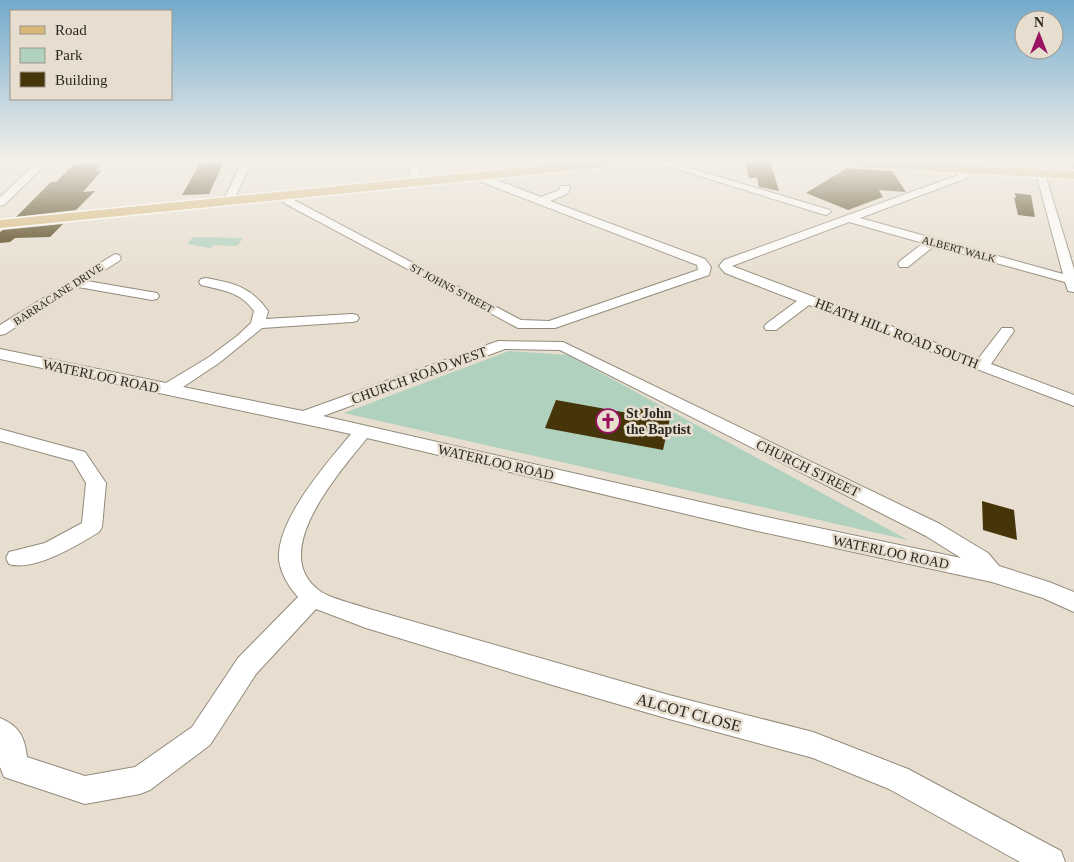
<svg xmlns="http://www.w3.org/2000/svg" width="1074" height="862" font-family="'Times New Roman',serif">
<rect width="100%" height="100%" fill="#e7decf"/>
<path fill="#afd1be" d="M 193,237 L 243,238 L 237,246 L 214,245 L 210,248 L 187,244 Z
M 509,351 L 568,355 L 908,540 L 344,413 Z"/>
<path fill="#47350a" d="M 753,160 L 770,161 L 779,191 L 759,187 L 757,178 L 749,178 L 745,162 L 754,163 Z
M 224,162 L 209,194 L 182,195 L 200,164 Z
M 103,163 L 96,171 L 102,170 L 83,192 L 95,191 L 76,210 L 16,217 L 51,182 L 56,182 L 74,164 Z
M 847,168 L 892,171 L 906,192 L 879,190 L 883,197 L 848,210 L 806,193 Z
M 1015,193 L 1031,195 L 1035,217 L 1018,215 L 1014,197 L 1016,198 Z
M 63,224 L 50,237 L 15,238 L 10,242 L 0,243 L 0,232 L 3,230 Z
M 556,400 L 628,413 L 630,407 L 671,414 L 663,450 L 545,428 Z
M 982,501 L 1014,510 L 1017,540 L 983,530 Z"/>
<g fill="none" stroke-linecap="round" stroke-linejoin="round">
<g stroke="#928b7c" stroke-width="2">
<path id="minor" d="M 40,160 L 50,160 L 4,205 L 0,206 L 0,197 Z
M 243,160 L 253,160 L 233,201 L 232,203 L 224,203 L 223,201 Z
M 406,160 L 416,160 L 423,182 L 422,184 L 418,185 L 413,182 Z
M 648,160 L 663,160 L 830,210 L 831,212 L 826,215 L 822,214 Z
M 1004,160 L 1070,163 L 1073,164 L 1074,167 L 1070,169 L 1008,165 L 1005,164 Z
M 959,166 C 963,167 970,174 967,178 L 860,218 L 1063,274 L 1036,173 L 1038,171 L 1044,171 L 1074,269 L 1074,292 L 1068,291 L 1065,282 L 934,246 L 908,267 L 900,267 L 898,264 L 900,261 L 923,243 L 849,222 L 732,266 L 978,359 L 1002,328 L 1012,328 L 1014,331 L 991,364 L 1074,395 L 1074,406 L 809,305 L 776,330 L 766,330 L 764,327 L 766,324 L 797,301 L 725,273 L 719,266 L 724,260 L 958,175 L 954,169 Z
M 479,173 L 541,197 L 559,190 L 561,186 L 569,186 L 570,188 L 567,194 L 550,201 L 705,259 L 711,267 L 709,275 L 555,328 L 518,328 L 284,203 L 279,196 L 280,194 L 288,194 L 292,199 L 521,320 L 549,321 L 698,270 L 697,265 L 479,181 L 474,176 Z
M 115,254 L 119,255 L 121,258 L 119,261 L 87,281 L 157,293 L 159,296 L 157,299 L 152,300 L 78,287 L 5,334 L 0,335 L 0,325 Z
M 206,278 C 234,283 251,287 268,311 L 266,319 L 352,314 L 357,315 L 359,318 L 357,321 L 352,322 L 262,328 L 219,363 L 183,387 L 303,411 L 498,341 L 563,342 L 940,524 L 988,553 L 999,566 L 1049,582 L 1074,592 L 1074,612 L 1043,598 L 992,582 L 753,530 L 367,438 C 341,471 266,553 320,591 C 329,598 355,604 366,608 L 669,695 L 813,732 L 908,769 L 1061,851 L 1065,862 L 1020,862 L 889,789 L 813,758 L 669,719 L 559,687 L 366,628 L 316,609 L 256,674 L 210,745 L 150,790 L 140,794 L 85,804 L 4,777 L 0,767 L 0,718 C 19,726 25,737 27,757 L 85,776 L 135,767 L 192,727 L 238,658 L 298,597 C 289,587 281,574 279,560 C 276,520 327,463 351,434 L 0,359 L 0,349 L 166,383 L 209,357 L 237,336 L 251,323 L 254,311 C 241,292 222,290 201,285 L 199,282 L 201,279 ZM 505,349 L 560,350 L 926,536 L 961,558 L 753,514 L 323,416 Z
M 0,429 L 85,452 L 106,483 L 102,527 L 99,532 C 78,545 34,572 9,564 L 6,558 L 9,552 L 45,543 L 82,523 L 86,483 L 73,461 L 0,441 Z"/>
</g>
<g stroke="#fff" stroke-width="3">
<path id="major" d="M 596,160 L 642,160 L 636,164 L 0,228 L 0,220 Z
M 797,160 L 875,160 L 1074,171 L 1074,179 L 803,164 Z"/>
</g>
<use href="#minor" fill="#fff" fill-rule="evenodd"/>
<use href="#major" fill="#d6b777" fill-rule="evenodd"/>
</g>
<linearGradient id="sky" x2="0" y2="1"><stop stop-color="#72aacc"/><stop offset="0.57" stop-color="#f4f0e9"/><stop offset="1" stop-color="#f4f0e9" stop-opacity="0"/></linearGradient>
<rect width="1074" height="281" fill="url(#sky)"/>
<defs>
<g id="church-ring" transform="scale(1.25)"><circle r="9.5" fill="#e7decf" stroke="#9b1262" stroke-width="1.5"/><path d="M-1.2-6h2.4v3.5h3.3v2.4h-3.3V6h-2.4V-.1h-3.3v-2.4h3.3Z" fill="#9b1262"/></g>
</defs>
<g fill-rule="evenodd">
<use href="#church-ring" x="608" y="421"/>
</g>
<g text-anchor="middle" stroke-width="5" stroke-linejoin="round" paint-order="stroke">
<g font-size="11" fill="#2b2822" stroke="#e7decf">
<text transform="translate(959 249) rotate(15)" y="4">ALBERT WALK</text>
<text transform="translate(452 288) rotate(28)" y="4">ST JOHNS STREET</text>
<text transform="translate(58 294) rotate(-33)" y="4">BARRACANE DRIVE</text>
</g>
<g font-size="14" fill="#2b2822" stroke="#e7decf">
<text transform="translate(897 333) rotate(21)" y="5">HEATH HILL ROAD SOUTH</text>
<text transform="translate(419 375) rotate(-20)" y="5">CHURCH ROAD WEST</text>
<text transform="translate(101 376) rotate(12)" y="5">WATERLOO ROAD</text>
<text transform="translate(496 462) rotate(13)" y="5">WATERLOO ROAD</text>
<text transform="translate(808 468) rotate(26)" y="5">CHURCH STREET</text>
<text transform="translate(891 552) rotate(12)" y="5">WATERLOO ROAD</text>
</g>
<g font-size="14" font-weight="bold" fill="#2b2822" stroke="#e7decf" text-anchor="start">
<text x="626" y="418">St John<tspan x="626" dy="16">the Baptist</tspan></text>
</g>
<g font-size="16" fill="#2b2822" stroke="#e7decf">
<text transform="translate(689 712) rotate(15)" y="6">ALCOT CLOSE</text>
</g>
</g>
<rect x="10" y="10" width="162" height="90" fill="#e7decf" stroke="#9c958a"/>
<rect x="20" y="26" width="25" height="8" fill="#d6b777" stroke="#9c958a"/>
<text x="55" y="35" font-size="15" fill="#2b2822">Road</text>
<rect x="20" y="48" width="25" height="15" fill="#afd1be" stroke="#9c958a"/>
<text x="55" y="60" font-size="15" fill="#2b2822">Park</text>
<rect x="20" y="72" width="25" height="15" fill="#47350a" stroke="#9c958a"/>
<text x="55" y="85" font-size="15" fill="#2b2822">Building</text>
<g transform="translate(1039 35)"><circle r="24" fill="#e7decf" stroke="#9c958a"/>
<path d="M0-4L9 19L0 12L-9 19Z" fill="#9b1262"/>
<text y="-8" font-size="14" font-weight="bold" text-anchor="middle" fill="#2b2822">N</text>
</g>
</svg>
